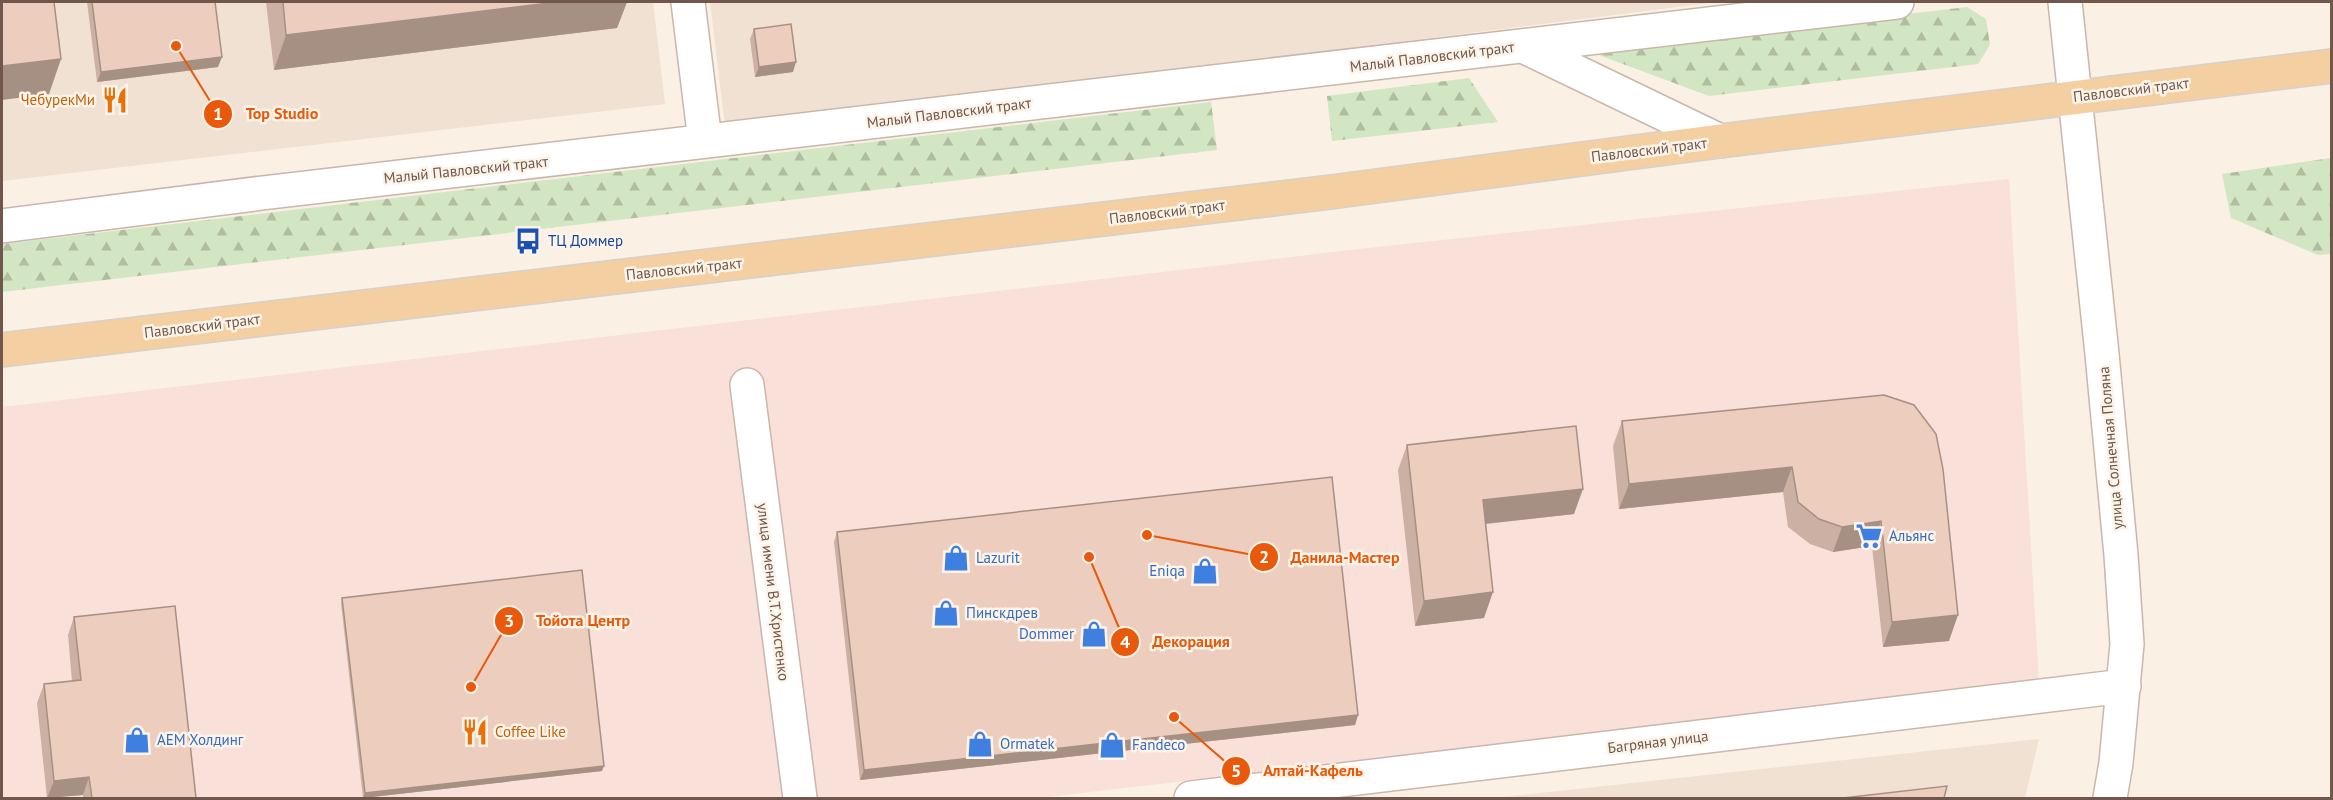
<svg xmlns="http://www.w3.org/2000/svg" width="2333" height="800" font-family="'PT Sans',sans-serif">
<defs>
<pattern id="forest-firs" width="22" height="20" patternUnits="userSpaceOnUse" patternTransform="scale(1.5)"><rect width="22" height="20" fill="#d3e6c3"/><path d="M5 1l3.5 6h-7zM16 11l3.5 6h-7z" fill="#b0bda0"/></pattern>
</defs>
<rect width="100%" height="100%" fill="#faf0e3"/>
<path fill="#f1e1d2" d="M 2,2 L 653,2 L 665,104 L 2,181 Z
M 710,2 L 1718,2 L 725,126 Z
M 2039,739 L 2025,798 L 1494,798 Z"/>
<path fill="#f9e0d8" d="M 2009,179 L 2039,682 L 1038,798 L 2,798 L 2,407 L 1368,248 Z"/>
<path fill="url(#forest-firs)" d="M 1967,7 L 1986,19 L 1990,45 L 1978,64 L 1709,96 L 1588,51 Z
M 1469,78 L 1498,122 L 1332,141 L 1327,96 Z
M 1211,102 L 1217,150 L 2,292 L 2,244 Z
M 2331,158 L 2331,254 L 2318,255 L 2231,218 L 2222,174 Z"/>
<g fill="none" stroke-linecap="round" stroke-linejoin="round">
<g stroke="#cab7ab" stroke-width="36">
<path id="minor" d="M 688,2 L 705,141
M 2065,2 L 2102,354 L 2121,555 L 2127,644 L 2116,763 L 2110,798
M 1525,47 L 1720,141
M 2,226 L 262,193 L 1897,2
M 747,385 L 800,798
M 1191,798 L 2124,686"/>
</g>
<g stroke="#d7d0cd" stroke-width="36">
<path id="major" d="M 2,350 L 1331,192 L 1720,141 L 2332,66"/>
</g>
<use href="#minor" stroke="#fff" stroke-width="33"/>
<use href="#major" stroke="#f3cfa1" stroke-width="33"/>
</g>
<path fill="#ccb0a3" d="M 87,2 L 215,2 L 218,67 L 97,82 Z
M 266,2 L 627,2 L 617,28 L 274,70 Z
M 754,29 L 793,72 L 755,77 L 750,39 Z
M 1884,395 L 1949,641 L 1883,647 L 1872,546 L 1833,552 L 1810,544 L 1788,527 L 1783,492 L 1619,509 L 1613,446 L 1622,421 Z
M 1407,445 L 1574,514 L 1486,524 L 1484,618 L 1415,626 L 1398,470 Z
M 837,532 L 1358,715 L 1355,725 L 860,780 L 834,542 Z
M 342,598 L 602,771 L 363,798 L 341,603 Z
M 74,617 L 196,798 L 83,798 L 83,795 L 47,798 L 37,703 L 44,684 L 72,681 L 68,635 Z"/>
<path fill="#a69084" d="M 557,2 L 627,2 L 617,28 L 274,70 L 286,35 Z
M 753,2 L 768,2 L 752,3 Z
M 222,57 L 218,67 L 97,82 L 101,72 Z
M 61,59 L 49,94 L 2,100 L 2,66 Z
M 796,62 L 793,72 L 755,77 L 759,67 Z
M 1792,467 L 1783,492 L 1619,509 L 1629,484 Z
M 1583,489 L 1574,514 L 1474,525 L 1483,500 Z
M 1881,521 L 1872,546 L 1833,552 L 1842,527 Z
M 1493,592 L 1484,618 L 1415,626 L 1424,601 Z
M 1958,615 L 1949,641 L 1883,647 L 1892,622 Z
M 1358,715 L 1355,725 L 860,780 L 864,770 Z
M 604,766 L 602,771 L 363,798 L 365,793 Z
M 89,777 L 83,795 L 47,798 L 54,781 Z"/>
<path fill="#edcdbd" stroke="#a69084" stroke-width="1.5" d="M 2,2 L 54,2 L 61,59 L 2,66 Z
M 92,2 L 215,2 L 222,57 L 101,72 Z
M 283,2 L 557,2 L 286,35 Z
M 791,24 L 796,62 L 759,67 L 754,29 Z
M 1884,395 L 1914,405 L 1936,434 L 1943,469 L 1958,615 L 1892,622 L 1881,521 L 1842,527 L 1819,519 L 1798,502 L 1792,467 L 1629,484 L 1622,421 Z
M 1576,426 L 1583,489 L 1483,500 L 1493,592 L 1424,601 L 1407,445 Z
M 1332,477 L 1358,715 L 864,770 L 837,532 Z
M 582,570 L 604,766 L 365,793 L 342,598 Z
M 175,606 L 196,798 L 92,798 L 89,777 L 54,781 L 44,684 L 81,680 L 74,617 Z
M 1947,786 L 1944,798 L 1843,798 Z"/>
<defs>
<g id="restaurant-bare" transform="scale(2.07)"><path d="M-5-6h1v4h1v-4h1v4h1v-4h1v5L-1.5 .5V6h-2V.5L-5-1ZM5-6V6H3V1.5H1.5Q1.5-4 5-6Z" fill="#e8710a" stroke="#fdf4e9" stroke-width="2.5" paint-order="stroke"/></g>
<g id="bus-bare" transform="scale(2.07)"><path d="M-5-6H5V4H4V6H2V4H-2V6H-4V4H-5ZM-3.5-4V0h7V-4ZM-3.5 1.2v1.5H-2V1.2ZM2 1.2v1.5H3.5V1.2Z" fill="#1a4fb4" stroke="#fdf4e9" stroke-width="2.5" paint-order="stroke"/></g>
<g id="supermarket-bare" transform="scale(2.07)"><path d="M-6-5.5h2.5l.6 2H6L4.5 2H-2.5L-4.4-4H-6ZM-1.5 3.2a1.3 1.3 0 1 0 .1 0ZM3 3.2a1.3 1.3 0 1 0 .1 0Z" fill="#3f7fe0" stroke="#fdf4e9" stroke-width="2.5" paint-order="stroke"/></g>
<g id="shop-bare" transform="scale(2.07)"><path d="M-5-2.5h2.3a2.7 3.5 0 0 1 5.4 0H5L5.5 6h-11ZM-1.5-2.5h3a1.5 2.3 0 0 0-3 0Z" fill="#3f7fe0" stroke="#fdf4e9" stroke-width="2.5" paint-order="stroke"/></g>
</defs>
<g fill-rule="evenodd">
<use href="#restaurant-bare" x="115" y="100"/>
<use href="#bus-bare" x="528" y="241"/>
<use href="#supermarket-bare" x="1869" y="536"/>
<use href="#shop-bare" x="956" y="558"/>
<use href="#shop-bare" x="1205" y="571"/>
<use href="#shop-bare" x="946" y="613"/>
<use href="#shop-bare" x="1094" y="634"/>
<use href="#restaurant-bare" x="475" y="732"/>
<use href="#shop-bare" x="137" y="740"/>
<use href="#shop-bare" x="980" y="744"/>
<use href="#shop-bare" x="1112" y="745"/>
</g>
<g text-anchor="middle" stroke-width="5" stroke-linejoin="round" paint-order="stroke">
<g font-size="15" fill="#70564b" stroke="#fdf4e9">
<text transform="translate(1432 57) rotate(-7)" y="5">Малый Павловский тракт</text>
<text transform="translate(2131 90) rotate(-7)" y="5">Павловский тракт</text>
<text transform="translate(949 113) rotate(-7)" y="5">Малый Павловский тракт</text>
<text transform="translate(1649 150) rotate(-7)" y="5">Павловский тракт</text>
<text transform="translate(466 170) rotate(-6)" y="5">Малый Павловский тракт</text>
<text transform="translate(1167 212) rotate(-7)" y="5">Павловский тракт</text>
<text transform="translate(684 269) rotate(-6)" y="5">Павловский тракт</text>
<text transform="translate(202 326) rotate(-7)" y="5">Павловский тракт</text>
<text transform="translate(2111 448) rotate(-95)" y="5">улица Солнечная Поляна</text>
<text transform="translate(773 592) rotate(83)" y="5">улица имени В.Т.Христенко</text>
<text transform="translate(1658 742) rotate(-7)" y="5">Багряная улица</text>
</g>
<g font-size="15" fill="#c56008" stroke="#fdf4e9" text-anchor="end">
<text x="95" y="105">ЧебурекМи</text>
<text x="495" y="737" text-anchor="start">Coffee Like</text>
</g>
<g font-size="15" fill="#164399" stroke="#fdf4e9" text-anchor="start">
<text x="548" y="246">ТЦ Доммер</text>
</g>
<g font-size="15" fill="#366cbe" stroke="#fdf4e9" text-anchor="start">
<text x="1889" y="541">Альянс</text>
<text x="976" y="563">Lazurit</text>
<text x="1185" y="576" text-anchor="end">Eniqa</text>
<text x="966" y="618">Пинскдрев</text>
<text x="1074" y="639" text-anchor="end">Dommer</text>
<text x="157" y="745">АЕМ Холдинг</text>
<text x="1000" y="749">Ormatek</text>
<text x="1132" y="750">Fandeco</text>
</g>
</g>
<path fill="none" stroke="#e8590c" stroke-width="2" d="M176 46L218 114M1147 535L1264 557M471 687L509 621M1089 557L1125 642M1174 717L1236 771"/>
<g fill="#e8590c" stroke="#fdf4e9" stroke-width="2">
<circle cx="176" cy="46" r="6"/>
<circle cx="1147" cy="535" r="6"/>
<circle cx="471" cy="687" r="6"/>
<circle cx="1089" cy="557" r="6"/>
<circle cx="1174" cy="717" r="6"/>
<circle cx="218" cy="114" r="15"/>
<circle cx="1264" cy="557" r="15"/>
<circle cx="509" cy="621" r="15"/>
<circle cx="1125" cy="642" r="15"/>
<circle cx="1236" cy="771" r="15"/>
</g>
<g font-size="18" text-anchor="middle" font-weight="bold" fill="#fff">
<text x="218" y="120">1</text>
<text x="1264" y="563">2</text>
<text x="509" y="627">3</text>
<text x="1125" y="648">4</text>
<text x="1236" y="777">5</text>
</g>
<g font-size="16" text-anchor="middle" font-weight="bold" fill="#e8590c" stroke="#fdf4e9" stroke-width="5" stroke-linejoin="round" paint-order="stroke">
<text x="282" y="119">Top Studio</text>
<text x="1345" y="563">Данила-Мастер</text>
<text x="583" y="626">Тойота Центр</text>
<text x="1191" y="647">Декорация</text>
<text x="1313" y="776">Алтай-Кафель</text>
</g>
<rect width="2333" height="800" fill="none" stroke="#70564b" stroke-width="6"/>
</svg>
